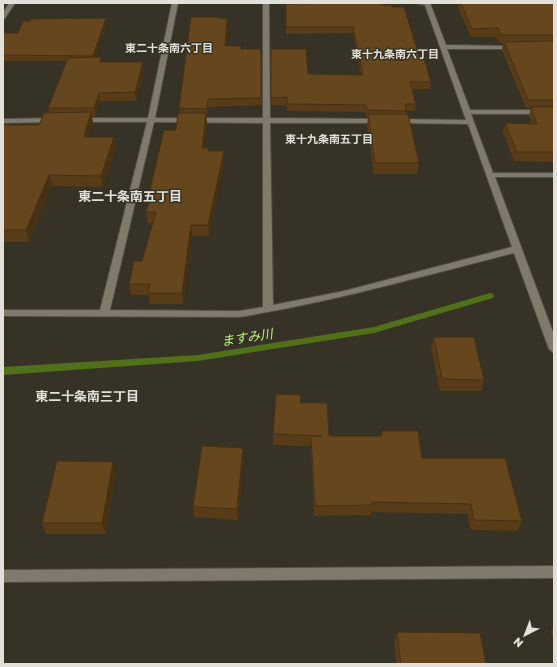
<svg xmlns="http://www.w3.org/2000/svg" width="557" height="667" font-family="'Golos Text','Noto Sans JP',sans-serif">
<rect width="100%" height="100%" fill="#373226"/>
<g fill="none" stroke-linecap="round" stroke-linejoin="round">
<path fill="#507119" fill-rule="evenodd" d="M 490,293 L 493,294 L 494,296 L 493,298 L 374,333 L 198,361 L 3,375 L 3,367 L 198,355 L 374,327 Z"/>
<g stroke="#524d44" stroke-width="2">
<path id="minor" d="M 9,3 L 15,3 L 5,18 L 3,19 L 3,13 Z
M 172,3 L 178,3 L 155,118 L 263,118 L 263,3 L 269,3 L 270,118 L 381,119 L 385,121 L 381,123 L 270,123 L 273,305 L 344,291 L 512,247 L 468,124 L 397,123 L 393,121 L 397,119 L 466,120 L 425,5 L 414,3 L 430,3 L 446,45 L 518,46 L 518,48 L 516,49 L 447,49 L 470,110 L 554,110 L 554,114 L 471,114 L 493,173 L 554,173 L 554,177 L 495,177 L 554,335 L 554,353 L 549,349 L 514,253 C 423,276 332,302 239,317 L 3,316 L 3,310 L 100,310 L 147,122 L 79,122 L 75,120 L 79,118 L 148,118 ZM 154,122 L 263,123 L 263,307 L 239,311 L 110,310 Z
M 55,118 L 59,120 L 58,122 L 3,123 L 3,119 Z
M 554,566 L 554,578 L 3,582 L 3,570 Z"/>
</g>
<use href="#minor" fill="#807a6c" fill-rule="evenodd"/>
</g>
<path fill="#583c18" d="M 459,3 L 554,3 L 554,162 L 514,161 L 503,132 L 505,123 L 532,124 L 529,116 L 531,108 L 526,108 L 502,50 L 503,43 L 499,43 L 496,37 L 471,37 L 458,8 Z
M 286,4 L 381,5 L 392,7 L 420,59 L 431,82 L 430,89 L 412,89 L 416,104 L 415,111 L 406,111 L 406,114 L 419,163 L 417,174 L 374,174 L 367,124 L 368,118 L 366,117 L 366,112 L 287,111 L 287,105 L 271,105 L 271,49 L 308,74 L 361,75 L 353,33 L 286,34 Z
M 107,23 L 95,57 L 102,62 L 144,70 L 136,101 L 100,101 L 96,116 L 92,116 L 93,123 L 89,137 L 114,137 L 116,148 L 103,187 L 52,186 L 29,242 L 3,242 L 3,125 L 39,125 L 49,113 L 48,108 L 67,61 L 3,61 L 3,33 L 18,33 Z
M 228,26 L 226,46 L 241,49 L 261,49 L 262,105 L 208,107 L 207,116 L 206,116 L 207,123 L 204,148 L 209,148 L 209,151 L 224,162 L 209,236 L 192,236 L 183,304 L 150,304 L 149,295 L 131,295 L 129,284 L 142,261 L 153,223 L 148,223 L 146,212 L 151,197 L 150,190 L 176,130 L 180,113 L 179,108 Z
M 434,337 L 484,380 L 481,391 L 440,391 L 431,348 Z
M 301,403 L 329,436 L 381,436 L 382,431 L 422,458 L 522,521 L 517,531 L 471,530 L 467,514 L 371,512 L 371,515 L 314,516 L 311,446 L 273,445 L 273,434 Z
M 244,459 L 238,520 L 194,517 L 193,507 Z
M 116,473 L 105,534 L 46,534 L 42,523 Z
M 554,626 L 554,645 L 551,631 Z
M 397,632 L 486,664 L 397,664 L 394,642 Z"/>
<path fill="#473114" d="M 106,18 L 107,23 L 94,61 L 93,56 Z
M 227,19 L 228,26 L 226,53 L 225,46 Z
M 143,62 L 144,70 L 136,101 L 135,92 Z
M 99,93 L 100,101 L 96,116 L 94,108 Z
M 208,99 L 208,107 L 207,116 L 207,109 Z
M 91,112 L 93,123 L 86,148 L 84,137 Z
M 206,113 L 207,123 L 203,158 L 202,148 Z
M 114,137 L 116,148 L 103,187 L 101,176 Z
M 224,151 L 224,162 L 209,236 L 208,225 Z
M 49,175 L 52,186 L 29,242 L 26,230 Z
M 191,225 L 192,236 L 183,304 L 182,293 Z
M 243,448 L 244,459 L 238,520 L 237,509 Z
M 113,462 L 116,473 L 105,534 L 102,523 Z"/>
<path fill="#66461c" stroke="#473114" d="M 355,3 L 380,3 L 381,5 L 392,5 L 392,7 L 404,7 L 420,59 L 424,59 L 431,82 L 410,82 L 416,104 L 405,104 L 406,111 L 367,110 L 366,105 L 287,104 L 287,97 L 271,98 L 271,49 L 306,49 L 308,74 L 363,75 L 353,27 L 286,27 L 286,4 Z
M 461,3 L 554,3 L 554,35 L 501,35 L 498,28 L 472,29 Z
M 191,17 L 214,17 L 227,19 L 225,46 L 241,46 L 241,49 L 261,49 L 261,98 L 208,99 L 207,109 L 179,108 Z
M 106,18 L 93,56 L 3,55 L 3,33 L 18,33 L 23,21 L 30,21 L 31,19 Z
M 554,41 L 554,100 L 528,100 L 504,42 Z
M 101,57 L 100,62 L 143,62 L 135,92 L 99,93 L 94,108 L 48,108 L 68,58 Z
M 531,107 L 554,107 L 554,152 L 517,152 L 505,123 L 537,124 Z
M 91,112 L 84,137 L 114,137 L 101,176 L 49,175 L 26,230 L 3,230 L 3,125 L 39,125 L 44,113 Z
M 178,113 L 206,113 L 202,148 L 209,148 L 208,151 L 224,151 L 208,225 L 191,225 L 182,293 L 148,293 L 150,284 L 129,284 L 134,261 L 142,261 L 156,212 L 146,212 L 153,190 L 150,190 L 164,130 L 176,130 Z
M 368,114 L 408,114 L 419,163 L 375,163 Z
M 434,337 L 474,337 L 484,380 L 442,379 Z
M 276,394 L 301,395 L 300,403 L 327,403 L 329,436 L 382,436 L 382,431 L 418,431 L 422,458 L 505,458 L 522,521 L 474,520 L 471,504 L 372,502 L 372,505 L 315,506 L 311,436 L 322,436 L 273,434 Z
M 202,446 L 243,448 L 237,509 L 193,507 Z
M 57,461 L 113,462 L 102,523 L 42,523 Z
M 397,632 L 480,633 L 486,664 L 401,664 Z"/>
<g text-anchor="middle" stroke-width="3" stroke-linejoin="round" paint-order="stroke">
<g font-size="11" font-weight="bold" fill="#e3e0d9" stroke="#373226">
<text x="169" y="52">東二十条南六丁目</text>
<text x="395" y="58">東十九条南六丁目</text>
<text x="329" y="143">東十九条南五丁目</text>
</g>
<g font-size="13" font-weight="bold" fill="#e3e0d9" stroke="#373226">
<text x="130" y="201">東二十条南五丁目</text>
<text x="87" y="401">東二十条南三丁目</text>
</g>
<g font-size="13" font-style="italic" fill="#bfef7f" stroke="#373226">
<text transform="translate(247 337) rotate(-9)" y="5">ますみ川</text>
</g>
</g>
<rect width="557" height="667" fill="none" stroke="#e3e0d9" stroke-width="8"/>
<g transform="translate(525 635) rotate(222)" stroke="#373226" stroke-width="3" paint-order="stroke">
<path d="M0-3L7 15L0 10L-7 15Z" fill="#e3e0d9"/>
<text y="-6" font-size="11" font-weight="bold" text-anchor="middle" fill="#e3e0d9">N</text>
</g>
</svg>
